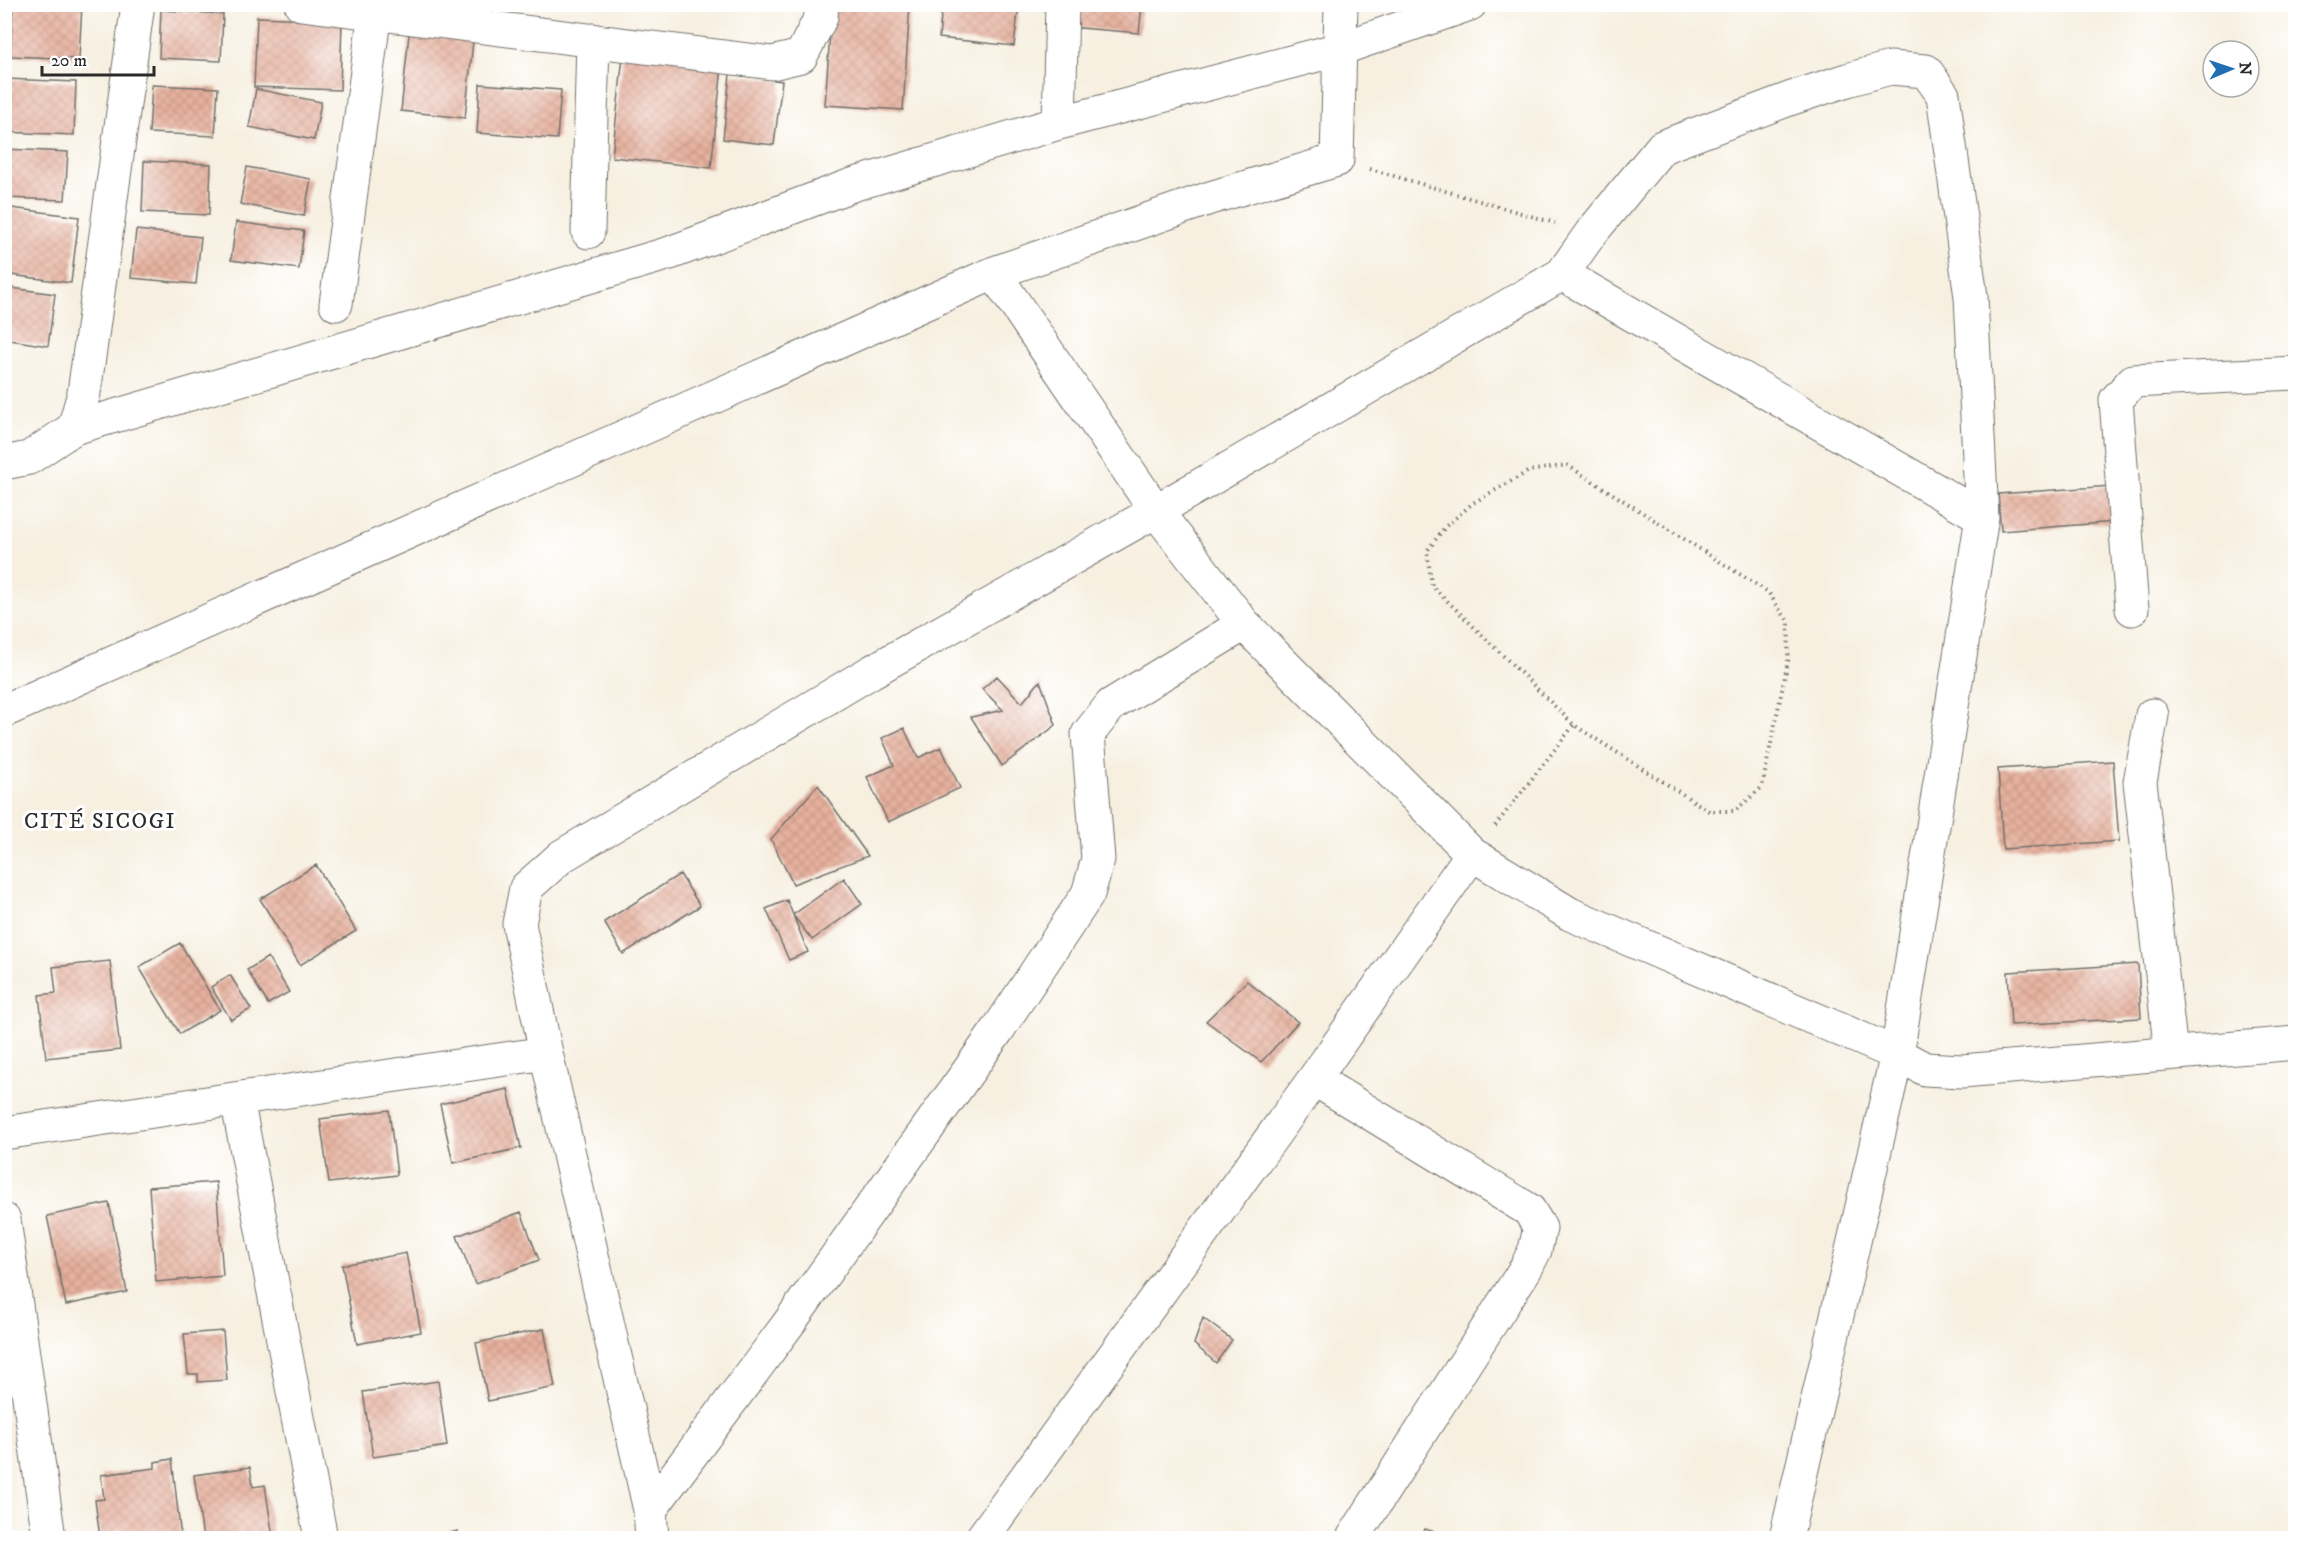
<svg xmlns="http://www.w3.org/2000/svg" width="2300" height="1543" font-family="'IM FELL DW Pica',serif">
<defs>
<pattern id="building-cross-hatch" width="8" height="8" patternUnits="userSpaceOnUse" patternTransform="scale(1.5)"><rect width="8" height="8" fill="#e7b19e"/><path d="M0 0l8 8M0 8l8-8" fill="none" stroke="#c69888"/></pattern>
</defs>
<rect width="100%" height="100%" fill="#fff"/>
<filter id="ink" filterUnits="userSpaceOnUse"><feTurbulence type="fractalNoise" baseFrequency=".0167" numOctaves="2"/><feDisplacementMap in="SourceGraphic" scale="12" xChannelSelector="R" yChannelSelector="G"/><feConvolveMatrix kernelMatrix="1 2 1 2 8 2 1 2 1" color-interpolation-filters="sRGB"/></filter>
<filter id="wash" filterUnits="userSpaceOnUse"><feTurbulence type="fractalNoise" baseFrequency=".008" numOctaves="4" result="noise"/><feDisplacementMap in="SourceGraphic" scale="24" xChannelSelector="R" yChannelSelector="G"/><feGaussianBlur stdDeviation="1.35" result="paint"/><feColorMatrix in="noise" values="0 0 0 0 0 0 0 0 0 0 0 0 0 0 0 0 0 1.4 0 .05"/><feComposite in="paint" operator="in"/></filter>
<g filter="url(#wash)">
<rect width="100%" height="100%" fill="#f7f0e1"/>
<g id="blocks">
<path fill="url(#building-cross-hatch)" d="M 13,4 L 82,5 L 79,59 L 10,56 Z
M 832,4 L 910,4 L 903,110 L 825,105 Z
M 942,4 L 1019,4 L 1014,46 L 939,38 Z
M 1070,4 L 1142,4 L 1139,33 L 1068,27 Z
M 161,10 L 223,14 L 221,61 L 159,58 Z
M 257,17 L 342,20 L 340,90 L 254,87 Z
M 409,34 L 473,41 L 465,118 L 401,111 Z
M 625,38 L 724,49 L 711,168 L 612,157 Z
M 730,74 L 782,81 L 774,145 L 723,139 Z
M 6,79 L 76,82 L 74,135 L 4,132 Z
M 480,84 L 561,90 L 557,139 L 477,133 Z
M 152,85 L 218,88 L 215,136 L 149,133 Z
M 256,89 L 321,102 L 314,140 L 249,127 Z
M 4,149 L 68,152 L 65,200 L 4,198 Z
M 144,161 L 211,164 L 209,215 L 142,212 Z
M 247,167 L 311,179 L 304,216 L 240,204 Z
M 4,207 L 79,217 L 71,283 L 4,274 Z
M 236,222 L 304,231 L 299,269 L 231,260 Z
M 136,230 L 201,237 L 196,284 L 131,278 Z
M 4,287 L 55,294 L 48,346 L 4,339 Z
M 2112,486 L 2115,522 L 2001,531 L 1998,494 Z
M 997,676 L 1022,703 L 1040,681 L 1056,725 L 1002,766 L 971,717 L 1003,710 L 982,689 Z
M 904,728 L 918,758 L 941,747 L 960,788 L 888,822 L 867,777 L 894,765 L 882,738 Z
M 2113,761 L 2119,841 L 2003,849 L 1998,769 Z
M 818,785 L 868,856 L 793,884 L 771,839 Z
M 316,865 L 356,931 L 300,965 L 260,899 Z
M 680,874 L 700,906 L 623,954 L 604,922 Z
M 844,878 L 862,904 L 812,940 L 793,915 Z
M 787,900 L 808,952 L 789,960 L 766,909 Z
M 180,943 L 220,1010 L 180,1034 L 139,967 Z
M 268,957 L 289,992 L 268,1004 L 247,970 Z
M 110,961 L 120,1050 L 46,1058 L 39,995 L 56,993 L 53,967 Z
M 2138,964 L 2141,1018 L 2011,1025 L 2008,972 Z
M 230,975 L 251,1009 L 231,1020 L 211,987 Z
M 1247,981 L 1298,1022 L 1261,1062 L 1206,1021 Z
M 508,1089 L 521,1148 L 453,1163 L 440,1104 Z
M 389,1110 L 397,1175 L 329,1183 L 320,1119 Z
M 216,1182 L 223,1276 L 156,1282 L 149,1187 Z
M 109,1203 L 127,1292 L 66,1305 L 47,1216 Z
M 521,1212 L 539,1260 L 475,1284 L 457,1236 Z
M 406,1253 L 421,1332 L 357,1344 L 342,1265 Z
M 1203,1318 L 1232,1340 L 1216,1363 L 1194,1344 Z
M 544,1329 L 555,1387 L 488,1401 L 476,1343 Z
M 223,1331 L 227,1380 L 198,1382 L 198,1374 L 188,1374 L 184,1334 Z
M 438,1381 L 447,1446 L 373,1457 L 363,1392 Z
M 172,1459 L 181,1538 L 100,1538 L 95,1500 L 104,1499 L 101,1475 L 155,1468 L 155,1462 Z
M 250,1467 L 253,1487 L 265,1485 L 273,1538 L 203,1538 L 194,1475 Z
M 1425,1529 L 1455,1538 L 1422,1538 Z
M 458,1531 L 460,1538 L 430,1538 Z"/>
</g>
</g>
<g filter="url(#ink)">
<use href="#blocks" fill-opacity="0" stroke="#72706b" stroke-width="1.5"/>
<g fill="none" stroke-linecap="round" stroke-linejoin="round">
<g stroke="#72706b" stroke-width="35">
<path id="minor" d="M 301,4 L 772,63 L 801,56 L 821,17 L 822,4
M 1059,123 L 1062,4
M 588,232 L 593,40
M 994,273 L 1156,511 L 1244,624 L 1472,854 L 1570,914 L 1897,1054 L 1925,1069 L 1962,1071 L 2296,1043
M 1562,274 L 1982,517
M 336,304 L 376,4
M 74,428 L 670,253 L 852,185 L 1059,123 L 1340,49 L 1470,4
M 4,463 L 29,458 L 74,428 L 84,393 L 138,4
M 2132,609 L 2116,400 L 2133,381 L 2296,373
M 4,711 L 994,273 L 1210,198 L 1337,160 L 1341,4
M 2152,715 L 2140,782 L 2171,1053
M 1314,1079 L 1529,1210 L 1540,1228 L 1535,1250 L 1526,1268 L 1353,1538
M 237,1099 L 321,1538
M 4,1133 L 546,1053
M 4,1220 L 49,1538
M 650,1510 L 789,1323 L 997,1031 L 1088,894 L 1098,859 L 1088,734 L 1111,705 L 1244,624
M 652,1538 L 650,1510 L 546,1053 L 519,924 L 526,888 L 562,856 L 871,672 L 1156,511 L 1562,274 L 1591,233 L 1662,147 L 1792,98 L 1847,80 L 1890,68 L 1926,71 L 1943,95 L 1971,297 L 1982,517 L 1897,1054 L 1786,1538
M 982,1538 L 1314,1079 L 1472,854"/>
</g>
<path stroke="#72706b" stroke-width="4" stroke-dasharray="1.5 4.5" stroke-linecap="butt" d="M 1370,169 L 1555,223
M 1567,465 L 1768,592 L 1789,623 L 1788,661 L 1762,787 L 1735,811 L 1709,811 L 1574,725 L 1432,586 L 1427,551 L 1445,527 L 1473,503 L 1529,471 Z
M 1495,826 L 1574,725"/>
<use href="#minor" stroke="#fff" stroke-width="33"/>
</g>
</g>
<g text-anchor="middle" stroke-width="6" stroke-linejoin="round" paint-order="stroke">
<g font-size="22" letter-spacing="1.5" fill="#2b2b2b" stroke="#fff">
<text x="100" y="828">CITÉ SICOGI</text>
</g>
</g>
<rect width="2300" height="1543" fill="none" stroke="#fff" stroke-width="24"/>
<g transform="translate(2231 69) rotate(88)"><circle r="28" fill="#ffffff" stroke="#aaaaaa" stroke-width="1.5"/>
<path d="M0-4.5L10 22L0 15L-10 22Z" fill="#1f6fb2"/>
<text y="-9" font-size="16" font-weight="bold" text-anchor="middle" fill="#2b2b2b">N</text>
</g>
<path d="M42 66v9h112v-9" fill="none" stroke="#2b2b2b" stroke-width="3"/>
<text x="51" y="66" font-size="18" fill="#2b2b2b" stroke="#ffffff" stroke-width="4.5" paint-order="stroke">20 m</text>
</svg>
